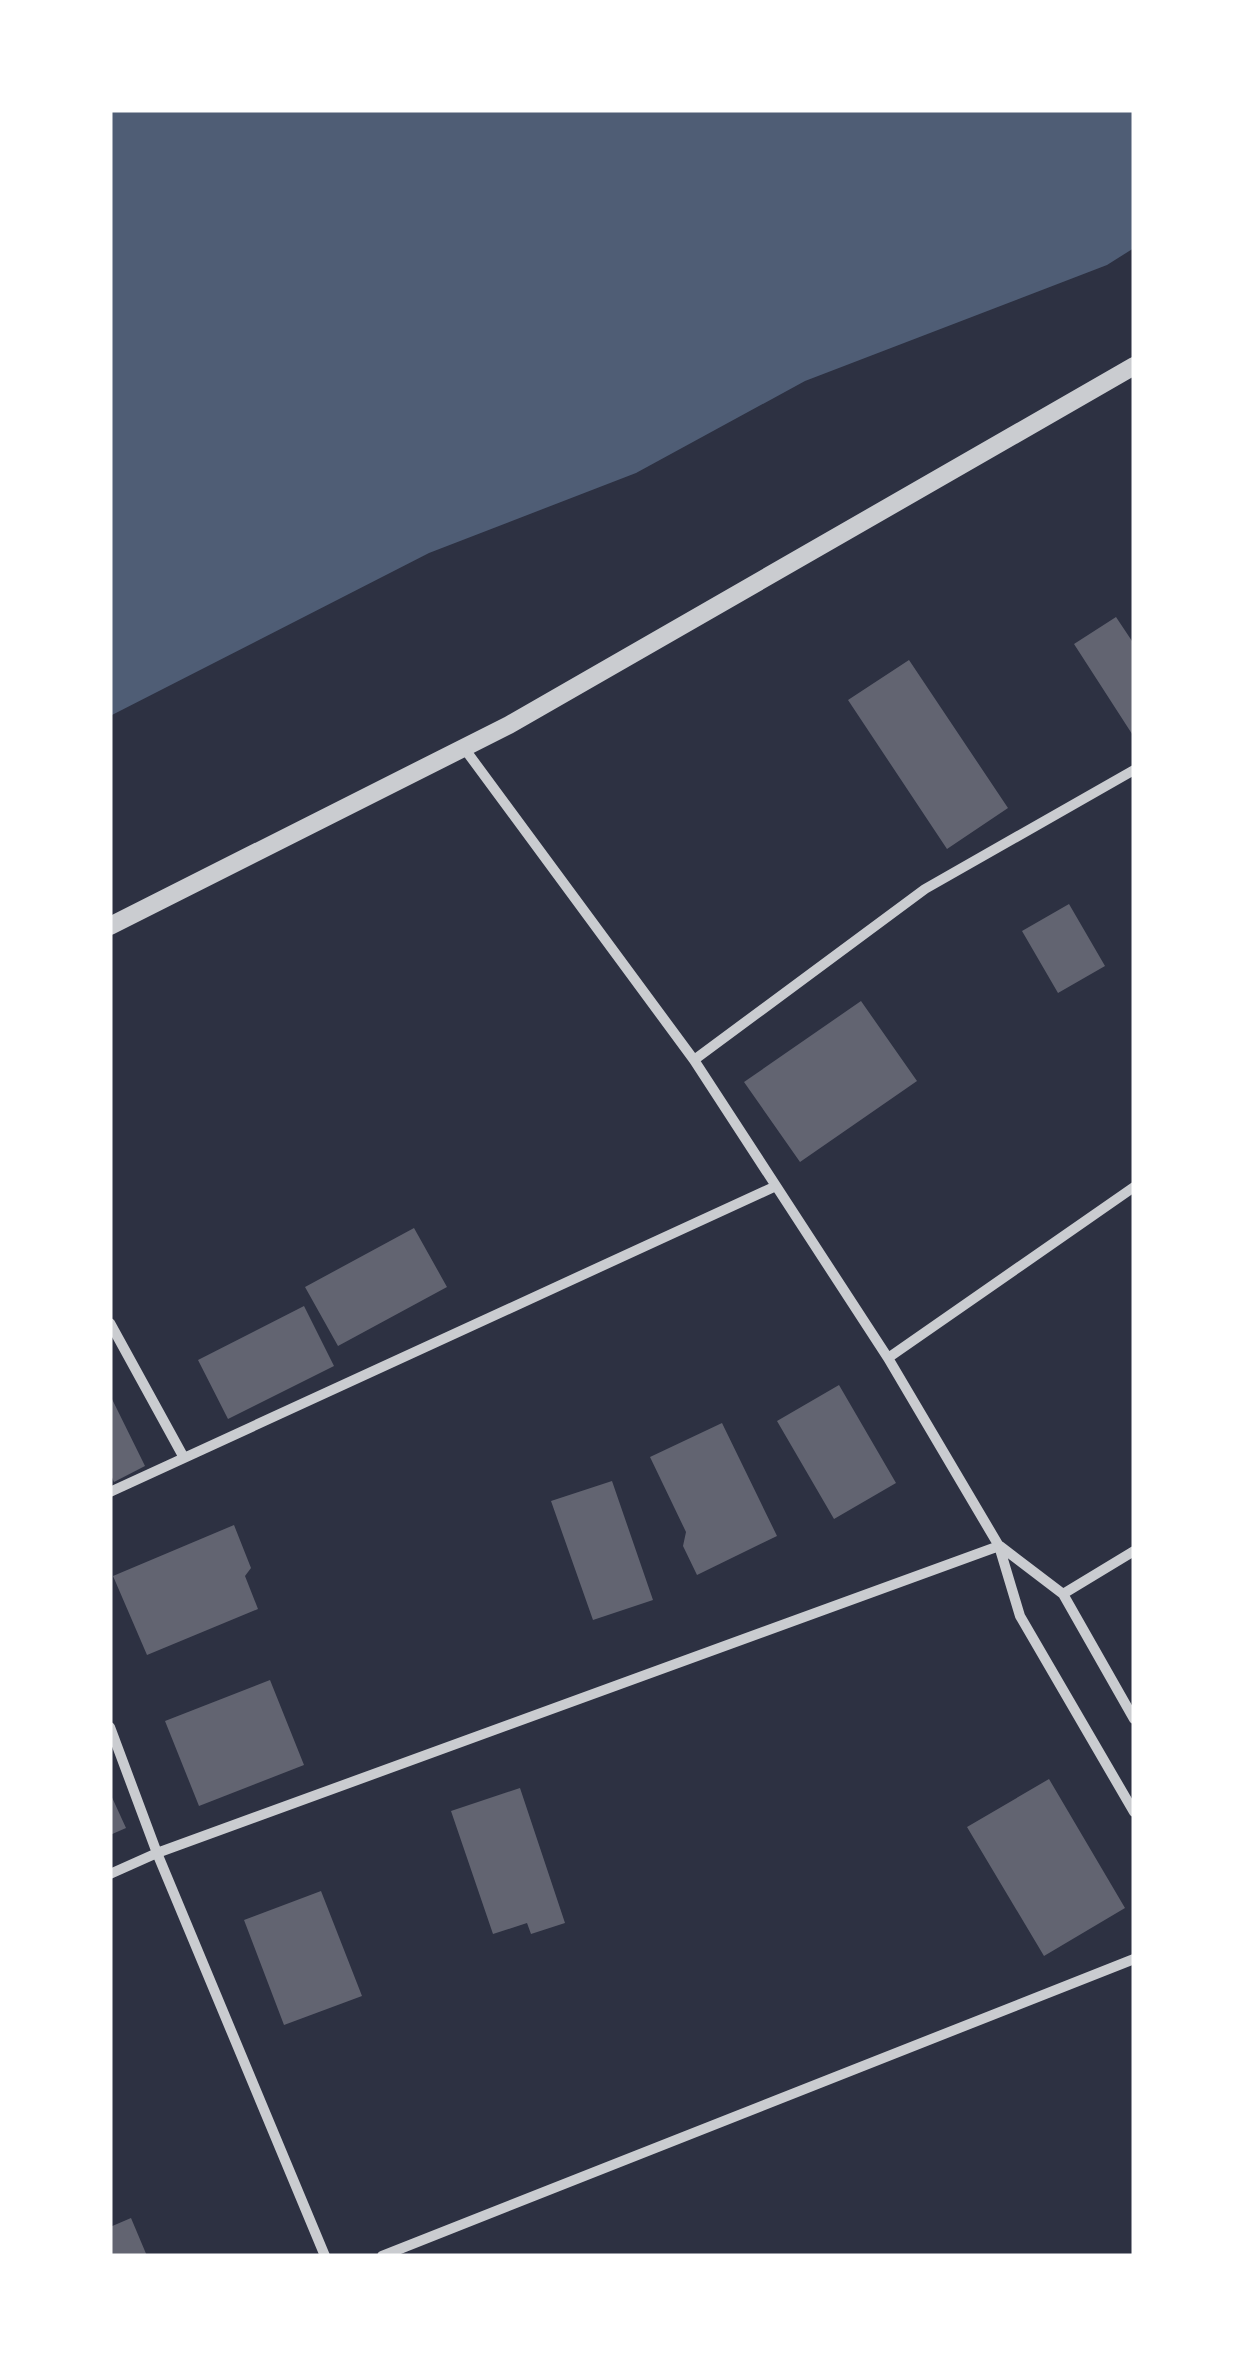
<svg xmlns="http://www.w3.org/2000/svg" width="1244" height="2366" font-family="'Roboto Condensed',sans-serif">
<rect width="100%" height="100%" fill="#2d3142"/>
<path fill="#4f5d75" d="M 110,110 L 1134,110 L 1134,248 L 1107,265 L 805,381 L 636,473 L 429,553 L 110,716 Z"/>
<path fill="#626471" d="M 1116,617 L 1134,644 L 1134,737 L 1074,644 Z
M 909,660 L 1008,808 L 947,849 L 848,700 Z
M 1069,904 L 1105,966 L 1058,993 L 1022,931 Z
M 861,1001 L 917,1081 L 800,1162 L 744,1082 Z
M 414,1228 L 447,1287 L 338,1346 L 305,1287 Z
M 304,1306 L 334,1366 L 228,1419 L 198,1360 Z
M 839,1385 L 896,1483 L 834,1519 L 777,1421 Z
M 110,1395 L 145,1466 L 114,1482 L 110,1473 Z
M 722,1423 L 777,1536 L 697,1575 L 683,1546 L 686,1532 L 650,1457 Z
M 612,1481 L 653,1600 L 593,1620 L 551,1501 Z
M 234,1525 L 251,1568 L 245,1576 L 258,1609 L 147,1655 L 113,1576 Z
M 270,1680 L 304,1765 L 199,1806 L 165,1721 Z
M 1049,1779 L 1125,1908 L 1044,1956 L 967,1827 Z
M 520,1788 L 565,1923 L 531,1934 L 527,1923 L 493,1934 L 451,1811 Z
M 110,1793 L 126,1828 L 110,1835 Z
M 321,1891 L 362,1996 L 284,2025 L 244,1920 Z
M 131,2218 L 147,2256 L 110,2256 L 110,2227 Z"/>
<g fill="none" stroke-linecap="round" stroke-linejoin="round">
<path stroke="#caccd0" stroke-width="10" d="M 464,748 L 694,1060 L 888,1358 L 999,1546 L 1020,1616 L 1134,1812
M 694,1060 L 925,889 L 1134,770
M 110,1323 L 183,1456
M 888,1358 L 1134,1187
M 110,1492 L 776,1186
M 1000,1546 L 1063,1594 L 1134,1719
M 1063,1594 L 1134,1551
M 110,1727 L 157,1853 L 325,2256
M 110,1874 L 157,1853 L 999,1546
M 382,2256 L 1134,1959"/>
<path stroke="#caccd0" stroke-width="18" d="M 110,926 L 509,725 L 1134,366"/>
</g>
<rect width="1244" height="2366" fill="none" stroke="#ffffff" stroke-width="225"/>
</svg>
